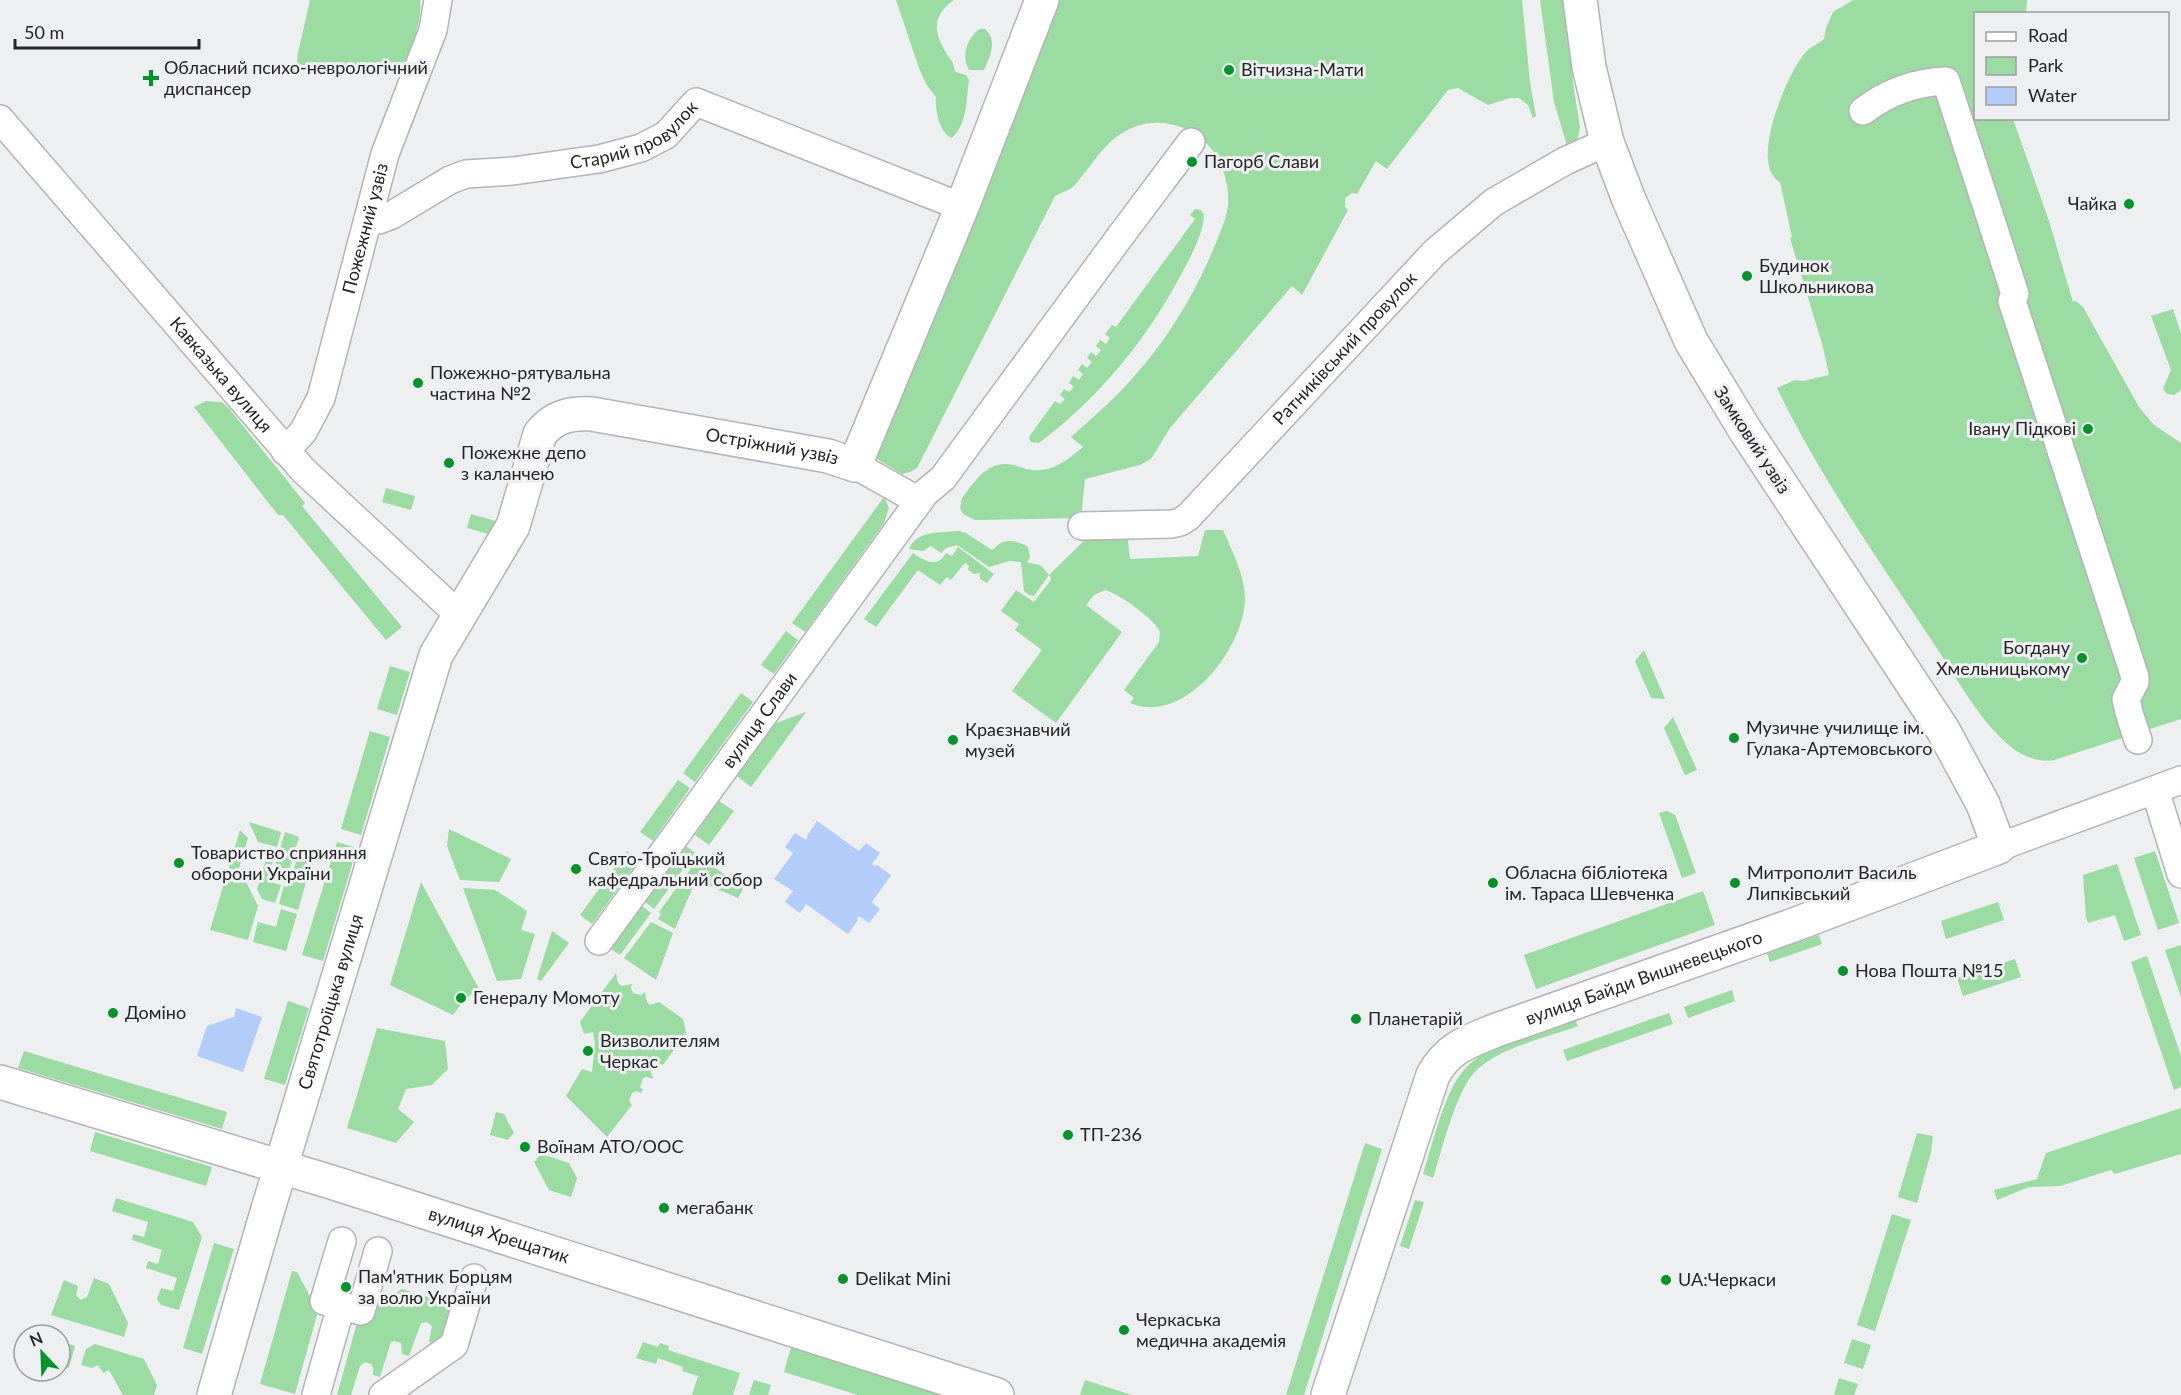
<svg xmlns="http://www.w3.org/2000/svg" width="2181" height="1395" font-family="Lato,sans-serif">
<rect width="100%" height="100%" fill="#eeeff0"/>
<path fill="#9adca2" d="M 310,0 L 420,0 C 422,14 417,29 413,42 C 397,97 364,64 327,63 L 311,72 L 301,72 L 297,61 L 298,53 Z
M 896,0 L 954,0 C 934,14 932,29 945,51 C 951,61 953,59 955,72 L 966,75 L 969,80 C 966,99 968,123 952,138 C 939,133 935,109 936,97 L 926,84 L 919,68 Z
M 1053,0 L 1522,0 L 1530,82 L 1536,116 L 1533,118 L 1528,105 L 1519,98 L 1510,98 L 1488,105 L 1458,88 L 1448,90 L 1387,169 L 1376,161 L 1357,194 L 1352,193 L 1345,198 L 1345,207 L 1348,210 L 1302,295 L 1292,286 L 1170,428 L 1151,459 L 1140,465 L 1085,479 L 1081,518 L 975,520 L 963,514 L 960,508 L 962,498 C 975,481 988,459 1014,465 C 1023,468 1032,471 1042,470 C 1058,468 1071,457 1083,447 L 1071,437 C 1091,419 1112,401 1130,381 C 1168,340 1198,289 1218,238 C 1222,228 1226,218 1228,207 C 1230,184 1222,157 1204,141 C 1186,125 1160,118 1137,126 C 1107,136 1094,163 1075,185 C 1070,190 1061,193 1055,196 L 917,468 L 910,472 L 902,474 L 877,459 L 875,456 Z
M 1540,0 L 1564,0 L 1574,90 L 1580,127 L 1578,138 L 1568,149 L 1554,102 Z
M 1853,0 L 2027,0 L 2026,13 L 1976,14 L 1976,118 L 2013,119 L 2049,221 L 2073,302 L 2076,301 L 2083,307 L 2139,407 L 2154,425 L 2181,443 L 2181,719 L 2054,760 C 2035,763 2018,754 2004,741 C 1977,716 1953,672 1932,641 C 1879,561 1818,474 1777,388 L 1795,380 L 1803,381 L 1829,375 L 1823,347 L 1790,238 L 1792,237 L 1780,182 C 1748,165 1787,74 1805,53 C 1810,47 1818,44 1824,39 L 1826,28 L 1833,12 Z
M 979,29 L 985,29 C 998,41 990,56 984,70 L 969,70 C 961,55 967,39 979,29 Z
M 1195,209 L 1201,210 L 1204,215 C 1203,234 1192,254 1183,271 C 1148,338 1100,397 1039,443 L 1031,442 L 1029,438 L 1031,434 L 1055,401 L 1060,404 L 1065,399 L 1060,395 L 1064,389 L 1069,392 L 1074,387 L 1069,383 L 1073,376 L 1079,380 L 1083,374 L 1078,370 L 1082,364 L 1087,368 L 1092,362 L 1087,358 L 1091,352 L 1096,356 L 1101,350 L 1096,346 L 1100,340 L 1106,344 L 1110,338 L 1105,334 L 1112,325 L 1116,327 L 1195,219 L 1190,215 Z
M 2173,309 L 2181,334 L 2181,390 L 2174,395 L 2167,394 L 2163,389 L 2171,370 L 2151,316 Z
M 206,401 L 221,402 L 227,406 L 305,503 L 302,506 L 402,627 L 386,640 L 283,515 L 278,515 L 194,407 Z
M 386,488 L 415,496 L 411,510 L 382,502 Z
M 884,497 L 889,508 L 884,523 L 805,632 L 792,623 Z
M 471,514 L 499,522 L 495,536 L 467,528 Z
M 1205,530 L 1223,530 C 1232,551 1245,576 1245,599 C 1244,648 1185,726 1130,703 L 1134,698 L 1124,690 L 1159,642 L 1160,632 C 1156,620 1118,593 1105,590 L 1094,595 L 1086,605 L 1122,632 L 1056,723 L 1012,691 L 1042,650 L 1015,630 L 1019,624 L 1001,611 L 1016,590 L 1034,602 L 1051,580 L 1050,574 L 1091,534 L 1127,533 L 1130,559 L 1198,556 Z
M 958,531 L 966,533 L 992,550 C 994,549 996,546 999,544 C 1008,538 1020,542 1028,547 L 1030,557 L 1027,562 C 1042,567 1038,561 1049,575 L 1034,596 L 1029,595 L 1024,591 L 1021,562 L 1009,561 L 989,567 L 957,545 L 946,548 L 941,553 L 931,546 L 923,551 L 909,549 C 917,530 940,533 958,531 Z
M 958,547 L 994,574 L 987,583 L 980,579 L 980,573 L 974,574 L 968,570 L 969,566 L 966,563 L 963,565 L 951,580 L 947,577 L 940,585 L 918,570 L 876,627 L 864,619 L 913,553 C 925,561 937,569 946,553 L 952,556 Z
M 786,631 L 798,640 L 774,674 L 761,665 Z
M 1644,650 L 1665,699 L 1651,698 L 1635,661 Z
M 390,666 L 410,672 L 397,715 L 377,709 Z
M 741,693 L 753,702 L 695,782 L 683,773 Z
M 806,712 L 751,787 L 737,776 L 776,723 Z
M 1673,717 L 1697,770 L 1685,775 L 1664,728 Z
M 370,731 L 390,737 L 361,835 L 341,829 Z
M 678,780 L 690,788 L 653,841 L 640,832 Z
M 719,801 L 734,811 L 709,845 L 695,835 Z
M 1667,811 L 1675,815 L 1677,820 L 1696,873 L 1682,878 L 1659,813 Z
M 249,822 L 281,832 L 277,847 L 258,842 Z
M 449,829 L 511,859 L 499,882 L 460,880 L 447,846 Z
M 240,830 L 248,838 L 239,868 L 258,906 L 248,940 L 210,930 Z
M 285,832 L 299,837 L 289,870 L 275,866 Z
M 337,842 L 357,848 L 323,961 L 302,955 Z
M 686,846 L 695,853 L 654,909 L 645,902 Z
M 269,849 L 276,851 L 267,881 L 281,885 L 275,903 L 262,899 L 257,889 Z
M 627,851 L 639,860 L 592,924 L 580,915 Z
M 2155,851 L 2179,923 L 2158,930 L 2134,858 Z
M 700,856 L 743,889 L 738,898 L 696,880 L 675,929 L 658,919 L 661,914 L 659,912 Z
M 297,858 L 312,862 L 298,910 L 279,904 L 284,886 L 288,887 Z
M 2117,864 L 2141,935 L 2124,941 L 2115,915 L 2088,923 L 2086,917 L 2083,875 Z
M 421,882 L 479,989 L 464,1000 L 453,1015 L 390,985 Z
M 463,888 L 495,890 L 527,911 L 521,930 L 535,934 L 521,979 L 497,981 Z
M 1703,891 L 1715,925 L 1536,989 L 1524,955 Z
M 1998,902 L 2004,920 L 1946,939 L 1941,921 Z
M 642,906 L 651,913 L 620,955 L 611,949 Z
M 281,909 L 297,914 L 286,951 L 253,942 L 258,922 L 276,927 Z
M 651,922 L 673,933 L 656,980 L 624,958 Z
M 552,931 L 569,943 L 541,981 L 537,979 Z
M 1819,935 L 1822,944 L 1770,962 L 1767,953 Z
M 2181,945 L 2181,997 L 2165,950 Z
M 2147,956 L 2181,1056 L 2181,1087 L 2174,1090 L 2131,962 Z
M 2015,959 L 2021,977 L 1963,996 L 1957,978 Z
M 616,973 L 618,983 L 622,986 L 632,984 L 631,988 L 633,993 L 641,995 L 645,992 L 647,1002 L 650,1005 L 659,1002 L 683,1019 L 686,1033 L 663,1065 L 658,1063 L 651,1068 L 651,1073 L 653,1077 L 652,1079 L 647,1077 L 643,1078 L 640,1087 L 643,1090 L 641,1093 L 636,1091 L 632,1093 L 629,1101 L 632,1105 L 607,1137 L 566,1096 L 582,1069 L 592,1072 L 595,1045 L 593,1032 L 584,1034 L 580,1022 Z
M 1732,990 L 1735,1001 L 1688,1018 L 1684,1007 Z
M 288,1001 L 309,1008 L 285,1085 L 264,1079 Z
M 1669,1013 L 1673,1024 L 1567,1061 L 1563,1050 Z
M 1575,1019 L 1578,1026 C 1546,1038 1495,1048 1473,1074 C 1455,1095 1442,1150 1433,1178 L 1423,1174 C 1432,1146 1444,1093 1463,1071 C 1488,1042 1541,1031 1575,1019 Z
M 377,1028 L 445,1041 L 448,1069 L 432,1085 L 406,1089 L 398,1109 L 414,1122 L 396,1143 L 347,1128 Z
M 24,1051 L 227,1112 L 222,1129 L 18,1068 Z
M 2181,1108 L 2181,1154 L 2115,1174 L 2111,1170 L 2060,1186 L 2029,1187 L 1997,1200 L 1994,1190 L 2037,1179 L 2046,1153 Z
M 496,1112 L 504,1114 L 514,1133 L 508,1140 L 490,1135 Z
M 95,1132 L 212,1167 L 206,1186 L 90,1151 Z
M 1917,1133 L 1933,1136 L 1931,1152 L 1917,1203 L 1898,1197 Z
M 1365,1143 L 1382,1149 L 1304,1395 L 1286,1395 Z
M 541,1154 L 569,1163 L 577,1178 L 571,1197 L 549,1190 L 534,1162 Z
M 116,1198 L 193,1222 L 202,1237 L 179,1310 L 161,1305 L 157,1299 L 161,1288 L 173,1291 L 177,1278 L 146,1268 L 148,1261 L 158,1264 L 162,1250 L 132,1240 L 133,1234 L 144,1237 L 148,1222 L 112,1211 Z
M 1415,1200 L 1424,1202 L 1409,1249 L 1400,1246 Z
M 1892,1214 L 1911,1220 L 1875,1331 L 1857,1325 Z
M 214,1243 L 234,1249 L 202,1354 L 183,1348 Z
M 292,1271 L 297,1272 L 318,1311 L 295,1394 L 260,1384 Z
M 94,1278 L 109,1284 L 128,1323 L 124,1337 L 51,1315 L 64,1280 L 78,1286 L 76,1295 L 81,1300 L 87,1297 Z
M 402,1289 L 454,1305 L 444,1338 L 433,1346 L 429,1341 L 432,1326 L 427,1322 L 421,1323 L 409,1356 L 402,1354 L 401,1343 L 394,1341 L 391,1342 L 380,1377 L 373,1375 L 373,1367 L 371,1364 L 365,1362 L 360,1366 L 351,1395 L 337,1395 L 358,1319 Z
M 1852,1339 L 1871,1345 L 1863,1369 L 1844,1363 Z
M 60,1341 L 75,1346 L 69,1368 L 60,1365 Z
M 643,1342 L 658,1347 L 660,1343 L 669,1346 L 668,1350 L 740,1373 L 733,1395 L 692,1395 L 698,1376 L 682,1371 L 683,1367 L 658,1358 L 656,1364 L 636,1358 Z
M 95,1344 L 144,1359 L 157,1385 L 154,1395 L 123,1395 L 109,1370 L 103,1373 L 98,1365 L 92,1368 L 81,1365 L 86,1349 Z
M 791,1347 L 943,1395 L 858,1395 L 784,1372 Z
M 1839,1378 L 1858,1384 L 1854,1395 L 1834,1395 Z
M 754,1380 L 771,1385 L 768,1395 L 749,1395 Z
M 1085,1380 L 1132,1395 L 1080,1395 Z"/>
<path fill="#b2cdfa" d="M 817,821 L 859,851 L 866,843 L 880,853 L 872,864 L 875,866 L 877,865 L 891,875 L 872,902 L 880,909 L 869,923 L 859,916 L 857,919 L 858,920 L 848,934 L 806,904 L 800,913 L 785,902 L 793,891 L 774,879 L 793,853 L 785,847 L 795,833 L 806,840 L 808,837 L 807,836 Z
M 236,1008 L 262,1017 L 243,1072 L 197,1056 L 207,1026 L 234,1017 Z"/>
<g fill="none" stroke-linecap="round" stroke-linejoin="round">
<g stroke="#b4b4b6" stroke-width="30">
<g id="street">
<path d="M 1863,111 C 1888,92 1915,82 1946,81 L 2015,294 L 2012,301 L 2015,310 L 2135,677 L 2135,682 L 2126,699 L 2129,712"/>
<path id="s1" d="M 0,119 L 303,470 L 459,615"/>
<path id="s2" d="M 368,220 L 379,220 L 392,215 L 450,180 L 466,174 L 513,171 L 599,159 L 641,148 L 666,135 L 696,102 L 962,207"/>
<path id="s3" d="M 285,451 L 303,432 L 321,398 L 385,154 L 433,30 L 438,0"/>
<path d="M 855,465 L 919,501"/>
<path id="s4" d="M 1082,526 L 1172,524 L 1180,522 L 1188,517 L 1435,252 L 1494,202 L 1565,161 L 1607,142"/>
<path d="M 2131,719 L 2138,740"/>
<path d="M 2155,790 L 2181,874"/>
<path d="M 1999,847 L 2181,780"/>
<path id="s5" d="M 599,941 L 925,493 L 943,478 L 1116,242 L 1191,142"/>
<path d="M 342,1241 L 324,1301 L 361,1311 L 378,1251"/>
<path d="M 316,1395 L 341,1306"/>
<path d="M 383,1395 L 454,1345 L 474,1278"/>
</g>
</g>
<g stroke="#b4b4b6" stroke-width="36">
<g id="secondary">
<path id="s6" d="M 0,1082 L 331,1182 L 997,1395"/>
<path id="s7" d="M 214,1395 L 265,1219 L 436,655 L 513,526 L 540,434 C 554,416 571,413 592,414 L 828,456 L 855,465 L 962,207 L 1042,0"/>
<path id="s8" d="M 1328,1395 L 1433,1075 C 1448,1048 1467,1042 1494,1031 L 1791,926 L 1999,847 L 1983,804 L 1943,730 L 1745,430 L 1691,341 L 1629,200 L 1607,142 L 1589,67 L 1580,0"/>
</g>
</g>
<use href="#street" stroke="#fff" stroke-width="27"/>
<use href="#secondary" stroke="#fff" stroke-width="33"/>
</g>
<g fill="#00952b" stroke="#eeeff0" stroke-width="2">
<circle cx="1229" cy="70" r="6"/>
<path d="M148 69h6v6h6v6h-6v6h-6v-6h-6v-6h6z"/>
<circle cx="1192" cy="162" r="6"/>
<circle cx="2129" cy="204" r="6"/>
<circle cx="1747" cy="276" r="6"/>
<circle cx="418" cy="383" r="6"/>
<circle cx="2088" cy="429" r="6"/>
<circle cx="449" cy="463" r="6"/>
<circle cx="2082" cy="658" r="6"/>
<circle cx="1734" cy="738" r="6"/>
<circle cx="953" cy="740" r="6"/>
<circle cx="179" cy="863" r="6"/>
<circle cx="576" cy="869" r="6"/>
<circle cx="1493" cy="883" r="6"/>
<circle cx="1735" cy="883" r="6"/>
<circle cx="1843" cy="971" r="6"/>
<circle cx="461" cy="998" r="6"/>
<circle cx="113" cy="1013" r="6"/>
<circle cx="1356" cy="1019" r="6"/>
<circle cx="588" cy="1051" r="6"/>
<circle cx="1068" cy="1135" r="6"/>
<circle cx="525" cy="1147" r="6"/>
<circle cx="664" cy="1208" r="6"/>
<circle cx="843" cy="1279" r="6"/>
<circle cx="1666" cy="1280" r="6"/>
<circle cx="346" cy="1287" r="6"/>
<circle cx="1124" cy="1330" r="6"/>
</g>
<g text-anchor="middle" stroke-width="6" stroke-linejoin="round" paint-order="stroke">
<g font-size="18" fill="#252526" stroke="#eeeff0" text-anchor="start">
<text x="164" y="74">Обласний психо-неврологічний<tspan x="164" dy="21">диспансер</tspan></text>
<text x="1241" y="76">Вітчизна-Мати</text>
<text x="1204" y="168">Пагорб Слави</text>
<text x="2117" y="210" text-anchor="end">Чайка</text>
<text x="1759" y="272">Будинок<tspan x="1759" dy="21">Школьникова</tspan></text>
<text x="430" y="379">Пожежно-рятувальна<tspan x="430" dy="21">частина №2</tspan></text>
<text x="2076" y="435" text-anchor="end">Івану Підкові</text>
<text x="461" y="459">Пожежне депо<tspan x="461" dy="21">з каланчею</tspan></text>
<text x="2070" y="654" text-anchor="end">Богдану<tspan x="2070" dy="21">Хмельницькому</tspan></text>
<text x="1746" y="734">Музичне училище ім.<tspan x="1746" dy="21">Гулака-Артемовського</tspan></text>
<text x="965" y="736">Краєзнавчий<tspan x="965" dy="21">музей</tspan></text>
<text x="191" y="859">Товариство сприяння<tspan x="191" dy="21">оборони України</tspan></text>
<text x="588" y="865">Свято-Троїцький<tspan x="588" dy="21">кафедральний собор</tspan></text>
<text x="1505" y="879">Обласна бібліотека<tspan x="1505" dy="21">ім. Тараса Шевченка</tspan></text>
<text x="1747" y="879">Митрополит Василь<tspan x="1747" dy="21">Липківський</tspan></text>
<text x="1855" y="977">Нова Пошта №15</text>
<text x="473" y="1004">Генералу Момоту</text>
<text x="125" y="1019">Доміно</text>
<text x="1368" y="1025">Планетарій</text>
<text x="600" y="1047">Визволителям<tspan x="600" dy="21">Черкас</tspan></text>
<text x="1080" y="1141">ТП-236</text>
<text x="537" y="1153">Воїнам АТО/ООС</text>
<text x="676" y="1214">мегабанк</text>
<text x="358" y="1283">Пам'ятник Борцям<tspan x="358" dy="21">за волю України</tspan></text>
<text x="855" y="1285">Delikat Mini</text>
<text x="1678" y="1286">UA:Черкаси</text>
<text x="1136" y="1326">Черкаська<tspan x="1136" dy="21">медична академія</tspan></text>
</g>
<g font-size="18" fill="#252526" stroke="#eeeff0">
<text dy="6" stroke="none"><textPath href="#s2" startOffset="286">Старий провулок</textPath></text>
<text dy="6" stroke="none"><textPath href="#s3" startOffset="240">Пожежний узвіз</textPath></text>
<text dy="6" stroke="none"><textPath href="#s4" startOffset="338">Ратниківський провулок</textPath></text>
<text dy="6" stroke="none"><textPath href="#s1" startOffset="338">Кавказька вулиця</textPath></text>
<text transform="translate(1752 440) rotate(57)" y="6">Замковий узвіз</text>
<text dy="6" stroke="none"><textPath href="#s7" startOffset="1260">Остріжний узвіз</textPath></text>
<text dy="6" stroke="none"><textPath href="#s5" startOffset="273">вулиця Слави</textPath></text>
<text dy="6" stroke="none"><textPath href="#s8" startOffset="573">вулиця Байди Вишневецького</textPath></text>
<text dy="6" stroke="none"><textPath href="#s7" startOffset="410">Святотроїцька вулиця</textPath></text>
<text dy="6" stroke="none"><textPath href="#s6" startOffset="522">вулиця Хрещатик</textPath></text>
</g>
</g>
<rect x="1974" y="12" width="195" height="108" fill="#eeeff0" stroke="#9e9e9f" stroke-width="1.5"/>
<rect x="1986" y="32" width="30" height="9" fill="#ffffff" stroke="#9e9e9f" stroke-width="1.5"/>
<text x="2028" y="42" font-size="18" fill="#252526">Road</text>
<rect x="1986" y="57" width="30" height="18" fill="#9adca2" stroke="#9e9e9f" stroke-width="1.5"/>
<text x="2028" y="72" font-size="18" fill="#252526">Park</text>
<rect x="1986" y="87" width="30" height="18" fill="#b2cdfa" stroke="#9e9e9f" stroke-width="1.5"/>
<text x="2028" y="102" font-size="18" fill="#252526">Water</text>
<g transform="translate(42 1353) rotate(337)"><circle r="28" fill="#eeeff0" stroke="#9e9e9f" stroke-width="1.5"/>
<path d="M0-4.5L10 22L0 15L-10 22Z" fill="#00952b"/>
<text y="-9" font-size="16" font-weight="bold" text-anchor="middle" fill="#252526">N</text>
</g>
<path d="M15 39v9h184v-9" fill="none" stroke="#252526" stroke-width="3"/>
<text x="24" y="39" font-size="18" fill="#252526" stroke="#eeeff0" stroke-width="4.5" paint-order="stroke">50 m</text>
</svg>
